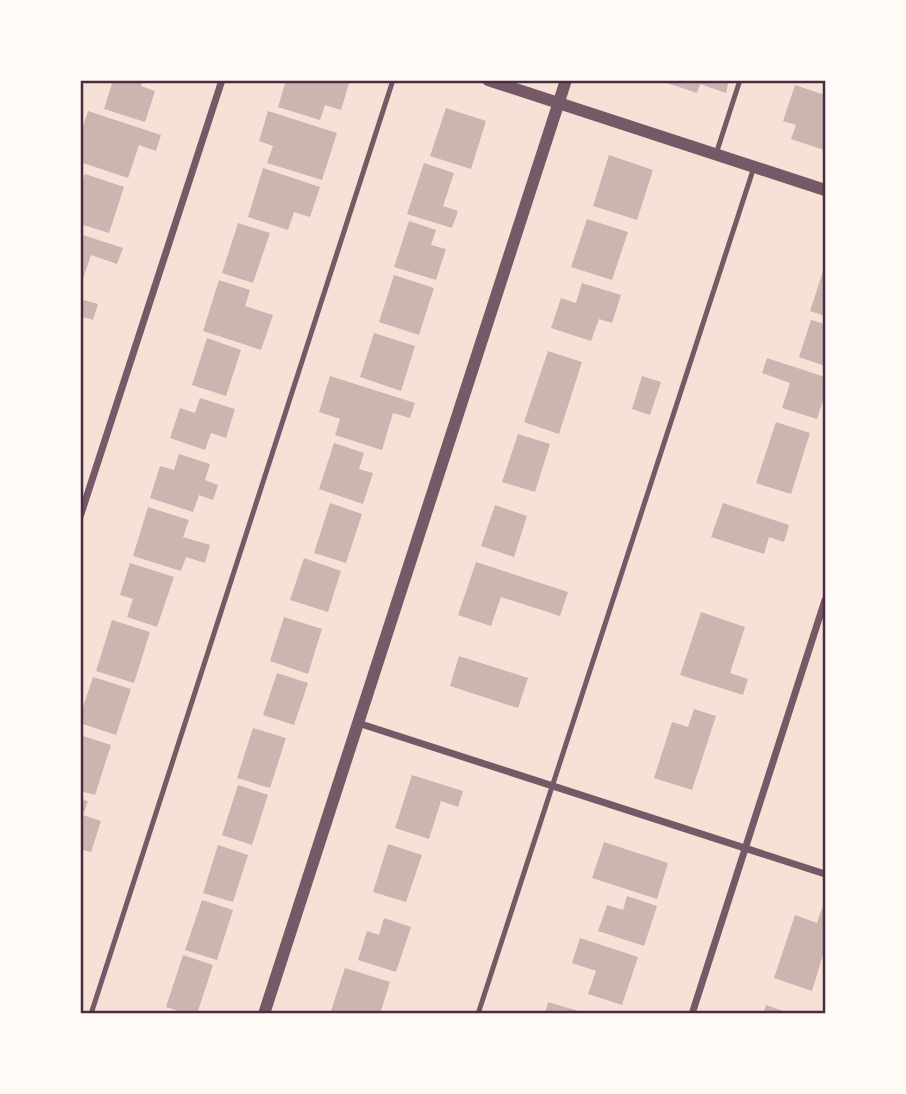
<svg xmlns="http://www.w3.org/2000/svg" width="906" height="1094" font-family="'Golos Text',sans-serif">
<rect width="100%" height="100%" fill="#f7e1d7"/>
<path fill="#ccb4b1" d="M 113,80 L 143,80 L 141,86 L 155,91 L 145,122 L 104,109 Z
M 286,80 L 301,81 L 350,80 L 341,110 L 325,105 L 320,120 L 278,107 Z
M 729,80 L 726,93 L 700,84 L 697,93 L 661,81 Z
M 795,85 L 825,95 L 824,150 L 791,139 L 796,125 L 783,121 Z
M 446,108 L 486,121 L 471,169 L 430,156 Z
M 88,111 L 161,135 L 156,151 L 139,145 L 128,178 L 80,162 L 80,135 Z
M 268,111 L 337,133 L 322,180 L 267,163 L 273,146 L 259,141 Z
M 609,155 L 653,170 L 637,220 L 593,206 Z
M 424,163 L 454,173 L 443,206 L 458,211 L 452,228 L 407,214 Z
M 263,168 L 320,187 L 310,217 L 294,212 L 288,230 L 248,217 Z
M 85,174 L 124,187 L 109,233 L 80,224 L 80,188 Z
M 587,219 L 628,232 L 612,280 L 571,267 Z
M 409,221 L 436,230 L 431,245 L 446,249 L 436,280 L 394,267 Z
M 238,223 L 270,233 L 253,283 L 222,273 Z
M 80,234 L 123,248 L 117,264 L 91,255 L 81,285 Z
M 823,271 L 825,272 L 825,316 L 810,311 Z
M 394,275 L 434,288 L 419,335 L 379,322 Z
M 219,280 L 250,290 L 245,306 L 273,315 L 261,350 L 203,331 Z
M 582,283 L 621,295 L 612,323 L 599,319 L 591,341 L 551,328 L 561,298 L 576,303 Z
M 80,299 L 98,304 L 93,320 L 80,316 Z
M 811,320 L 825,324 L 825,366 L 799,357 Z
M 374,333 L 415,346 L 401,391 L 360,377 Z
M 207,338 L 241,350 L 226,396 L 192,385 Z
M 548,351 L 582,362 L 559,434 L 524,422 Z
M 767,358 L 825,377 L 825,394 L 817,419 L 782,408 L 790,383 L 762,373 Z
M 330,376 L 415,403 L 410,418 L 393,413 L 382,450 L 335,435 L 340,419 L 319,412 Z
M 642,376 L 661,382 L 650,415 L 632,409 Z
M 200,398 L 235,409 L 226,438 L 211,433 L 205,450 L 170,438 L 180,408 L 195,413 Z
M 776,422 L 810,433 L 791,494 L 756,483 Z
M 518,434 L 550,444 L 535,492 L 502,482 Z
M 334,443 L 364,453 L 359,469 L 373,473 L 363,504 L 319,489 Z
M 179,454 L 210,464 L 205,480 L 218,485 L 213,500 L 199,495 L 193,512 L 150,498 L 160,466 L 174,470 Z
M 330,503 L 362,514 L 346,563 L 314,553 Z
M 723,503 L 789,525 L 784,542 L 769,537 L 764,554 L 711,537 Z
M 495,505 L 527,516 L 514,557 L 481,546 Z
M 148,507 L 189,520 L 183,537 L 210,545 L 205,563 L 186,557 L 181,571 L 133,556 Z
M 304,558 L 341,571 L 328,612 L 290,600 Z
M 476,562 L 568,592 L 560,616 L 501,597 L 491,626 L 458,615 Z
M 130,563 L 174,577 L 157,627 L 127,617 L 133,599 L 120,595 Z
M 701,612 L 745,627 L 730,673 L 748,679 L 743,695 L 680,675 Z
M 284,617 L 322,629 L 308,674 L 270,661 Z
M 112,620 L 150,632 L 134,683 L 96,671 Z
M 459,656 L 528,678 L 518,708 L 450,686 Z
M 277,673 L 308,683 L 294,725 L 263,715 Z
M 93,677 L 131,689 L 116,735 L 80,723 L 80,716 Z
M 694,709 L 716,716 L 692,790 L 654,778 L 672,722 L 688,727 Z
M 253,728 L 286,738 L 270,788 L 237,778 Z
M 80,735 L 111,745 L 95,795 L 80,791 Z
M 412,775 L 463,791 L 458,807 L 441,801 L 429,839 L 395,828 Z
M 238,785 L 268,795 L 252,845 L 222,835 Z
M 80,799 L 88,801 L 83,815 L 101,821 L 91,852 L 80,849 Z
M 604,842 L 668,863 L 657,899 L 592,878 Z
M 388,844 L 422,855 L 406,902 L 373,892 Z
M 218,845 L 248,855 L 233,902 L 203,893 Z
M 627,896 L 657,906 L 644,946 L 598,931 L 607,905 L 623,910 Z
M 202,900 L 233,910 L 217,960 L 185,950 Z
M 822,908 L 825,909 L 825,948 L 812,991 L 774,978 L 795,915 L 817,923 Z
M 384,918 L 411,927 L 396,972 L 358,960 L 367,931 L 379,935 Z
M 580,938 L 638,957 L 622,1005 L 588,994 L 596,971 L 572,963 Z
M 183,955 L 213,965 L 197,1014 L 187,1014 L 166,1007 Z
M 345,968 L 390,982 L 380,1014 L 365,1011 L 365,1014 L 330,1014 Z
M 548,1002 L 585,1013 L 585,1014 L 545,1014 Z
M 766,1005 L 789,1013 L 789,1014 L 763,1014 Z"/>
<g fill="none" stroke-linecap="round" stroke-linejoin="round">
<path stroke="#755966" stroke-width="5" d="M 716,154 L 740,80
M 91,1014 L 393,80
M 478,1014 L 754,167"/>
<path stroke="#755966" stroke-width="7" d="M 80,517 L 222,80
M 358,723 L 825,874
M 692,1014 L 825,600"/>
<path stroke="#755966" stroke-width="12" d="M 488,80 L 825,190
M 264,1014 L 566,80"/>
</g>
<rect width="906" height="1094" fill="none" stroke="#fffaf5" stroke-width="164"/>
<rect x="82" y="82" width="742" height="930" fill="none" stroke="#4a2c40" stroke-width="2.5"/>
</svg>
